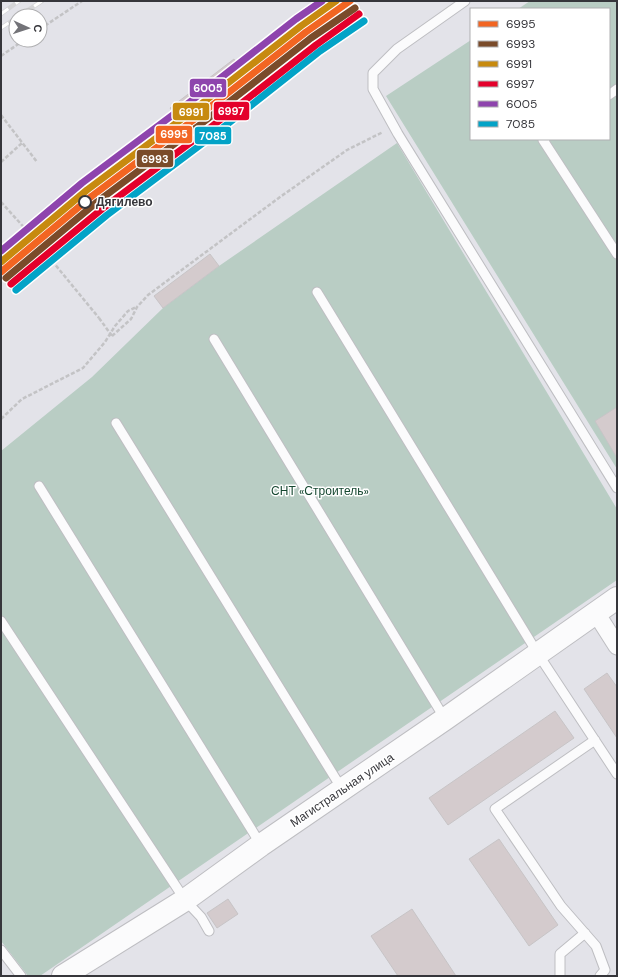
<svg xmlns="http://www.w3.org/2000/svg" width="618" height="977" font-family="'DM Sans',sans-serif">
<rect width="100%" height="100%" fill="#e3e3e9"/>
<path fill="#b9cdc4" d="M 530,1 L 617,1 L 617,469 L 386,96 L 471,40 L 471,139 L 609,139 L 609,9 L 518,9 Z
M 397,143 L 617,509 L 617,580 L 40,976 L 28,976 L 1,941 L 1,451 L 92,377 L 163,308 L 219,266 Z"/>
<path fill="#d4cbcd" stroke="#c7c4c6" d="M 234,59 L 244,73 L 180,122 L 170,108 Z
M 210,254 L 219,266 L 163,308 L 154,296 Z
M 617,407 L 617,458 L 595,421 Z
M 607,673 L 617,687 L 617,738 L 584,689 Z
M 555,711 L 574,738 L 448,825 L 429,798 Z
M 499,839 L 558,925 L 529,946 L 469,859 Z
M 228,899 L 238,914 L 217,928 L 207,913 Z
M 412,909 L 456,976 L 398,976 L 371,936 Z"/>
<g fill="none" stroke-linecap="round" stroke-linejoin="round">
<g stroke="#bebec2" stroke-width="11">
<path id="service" d="M 465,1 L 397,49 L 373,73 L 373,89 L 398,134 L 617,488
M 609,95 L 617,89
M 545,139 L 543,140 L 617,254
M 317,292 L 538,654 L 617,774
M 214,339 L 445,719
M 116,423 L 342,789
M 39,486 L 261,845
M 1,621 L 185,900 L 201,917 L 209,931
M 595,740 L 495,809 L 561,906 L 596,946 L 605,970 L 600,976
M 1,950 L 21,976
M 560,976 L 560,954 L 585,933"/>
</g>
<g stroke="#bebec2" stroke-width="19">
<path id="minor" d="M 596,613 L 617,646"/>
</g>
<g stroke="#bebec2" stroke-width="24">
<path id="tertiary" d="M 63,976 L 185,900 L 261,845 L 445,719 L 617,598"/>
</g>
<path stroke="#c3c3c5" stroke-width="2.5" stroke-dasharray="4 2" stroke-linecap="butt" d="M 40,29 L 82,1
M 1,56 L 24,40
M 1,115 L 37,162
M 1,162 L 22,143
M 1,202 L 30,234 L 99,318
M 30,234 L 69,205
M 112,336 L 131,319 L 137,307 L 148,295 L 280,197 L 347,150 L 383,132
M 1,419 L 22,399 L 83,368 L 105,342 L 115,326 L 128,311 L 136,307"/>
<use href="#service" stroke="#fbfbfc" stroke-width="9"/>
<use href="#minor" stroke="#fbfbfc" stroke-width="17"/>
<use href="#tertiary" stroke="#fbfbfc" stroke-width="22"/>
<g stroke="#d5d5d7" stroke-width="4.5">
<path id="rail" d="M 1,14 L 19,1
M 19,16 L 42,1
M 1,28 L 16,18"/>
</g>
<use href="#rail" stroke="#fff" stroke-width="3" stroke-dasharray="9" stroke-linecap="butt"/>
<path stroke="#c3c3c5" stroke-width="2.5" stroke-dasharray="4 2" stroke-linecap="butt" d="M 99,318 L 112,336"/>
<g stroke="#fff" stroke-width="10">
<path id="rail-1" d="M 1,272 L 92,196 L 196,118 L 306,32 L 350,1"/>
</g>
<g stroke="#fff" stroke-width="10">
<path id="rail-2" d="M 6,278 L 97,202 L 201,124 L 311,38 L 355,8"/>
</g>
<g stroke="#fff" stroke-width="10">
<path id="rail-3" d="M 1,262 L 87,190 L 191,112 L 301,26 L 336,1"/>
</g>
<g stroke="#fff" stroke-width="10">
<path id="rail-4" d="M 11,284 L 102,209 L 206,131 L 316,45 L 359,14"/>
</g>
<g stroke="#fff" stroke-width="10">
<path id="rail-5" d="M 1,251 L 82,183 L 186,105 L 296,19 L 322,1"/>
</g>
<g stroke="#fff" stroke-width="10">
<path id="rail-6" d="M 16,290 L 107,215 L 211,137 L 320,51 L 364,21"/>
</g>
<use href="#rail-1" stroke="#f26522" stroke-width="7"/>
<use href="#rail-2" stroke="#7a4b2a" stroke-width="7"/>
<use href="#rail-3" stroke="#c78a0f" stroke-width="7"/>
<use href="#rail-4" stroke="#e4002b" stroke-width="7"/>
<use href="#rail-5" stroke="#8e44ad" stroke-width="7"/>
<use href="#rail-6" stroke="#03a3c7" stroke-width="7"/>
</g>
<circle fill="#fff" stroke="#36363b" stroke-width="2" cx="85" cy="202" r="6"/>
<g text-anchor="middle" stroke-width="3" stroke-linejoin="round" paint-order="stroke">
<g font-size="12" font-weight="bold" fill="#36363b" stroke="#fff" text-anchor="start">
<text x="96" y="206">Дягилево</text>
</g>
<g font-size="12" fill="#154730" stroke="#fff">
<text x="320" y="495">СНТ «Строитель»</text>
</g>
<g font-size="12" fill="#36363b" stroke="#fff">
<text transform="translate(342 790) rotate(-34)" y="4">Магистральная улица</text>
</g>
</g>
<g stroke="#fff" stroke-width="1.5">
<rect x="189" y="78" width="38" height="20" rx="4" fill="#8e44ad"/>
<rect x="213" y="101" width="37" height="20" rx="4" fill="#e4002b"/>
<rect x="172" y="102" width="38" height="19" rx="4" fill="#c78a0f"/>
<rect x="155" y="125" width="38" height="19" rx="4" fill="#f26522"/>
<rect x="194" y="126" width="38" height="19" rx="4" fill="#03a3c7"/>
<rect x="136" y="149" width="38" height="19" rx="4" fill="#7a4b2a"/>
</g>
<g font-size="11" text-anchor="middle" font-weight="bold" fill="#fff">
<text x="208" y="92">6005</text>
<text x="231" y="115">6997</text>
<text x="191" y="116">6991</text>
<text x="174" y="138">6995</text>
<text x="213" y="140">7085</text>
<text x="155" y="163">6993</text>
</g>
<rect width="618" height="977" fill="none" stroke="#36363b" stroke-width="4"/>
<rect x="470" y="8" width="140" height="132" fill="#ffffff" stroke="#afafb1"/>
<rect x="478" y="21" width="20" height="6" fill="#f26522" stroke="#afafb1"/>
<text x="506" y="28" font-size="12" fill="#36363b">6995</text>
<rect x="478" y="41" width="20" height="6" fill="#7a4b2a" stroke="#afafb1"/>
<text x="506" y="48" font-size="12" fill="#36363b">6993</text>
<rect x="478" y="61" width="20" height="6" fill="#c78a0f" stroke="#afafb1"/>
<text x="506" y="68" font-size="12" fill="#36363b">6991</text>
<rect x="478" y="81" width="20" height="6" fill="#e4002b" stroke="#afafb1"/>
<text x="506" y="88" font-size="12" fill="#36363b">6997</text>
<rect x="478" y="101" width="20" height="6" fill="#8e44ad" stroke="#afafb1"/>
<text x="506" y="108" font-size="12" fill="#36363b">6005</text>
<rect x="478" y="121" width="20" height="6" fill="#03a3c7" stroke="#afafb1"/>
<text x="506" y="128" font-size="12" fill="#36363b">7085</text>
<g transform="translate(28 28) rotate(93)"><circle r="19" fill="#ffffff" stroke="#afafb1"/>
<path d="M0-3L7 15L0 10L-7 15Z" fill="#737378"/>
<text y="-6" font-size="11" font-weight="bold" text-anchor="middle" fill="#36363b">С</text>
</g>
</svg>
